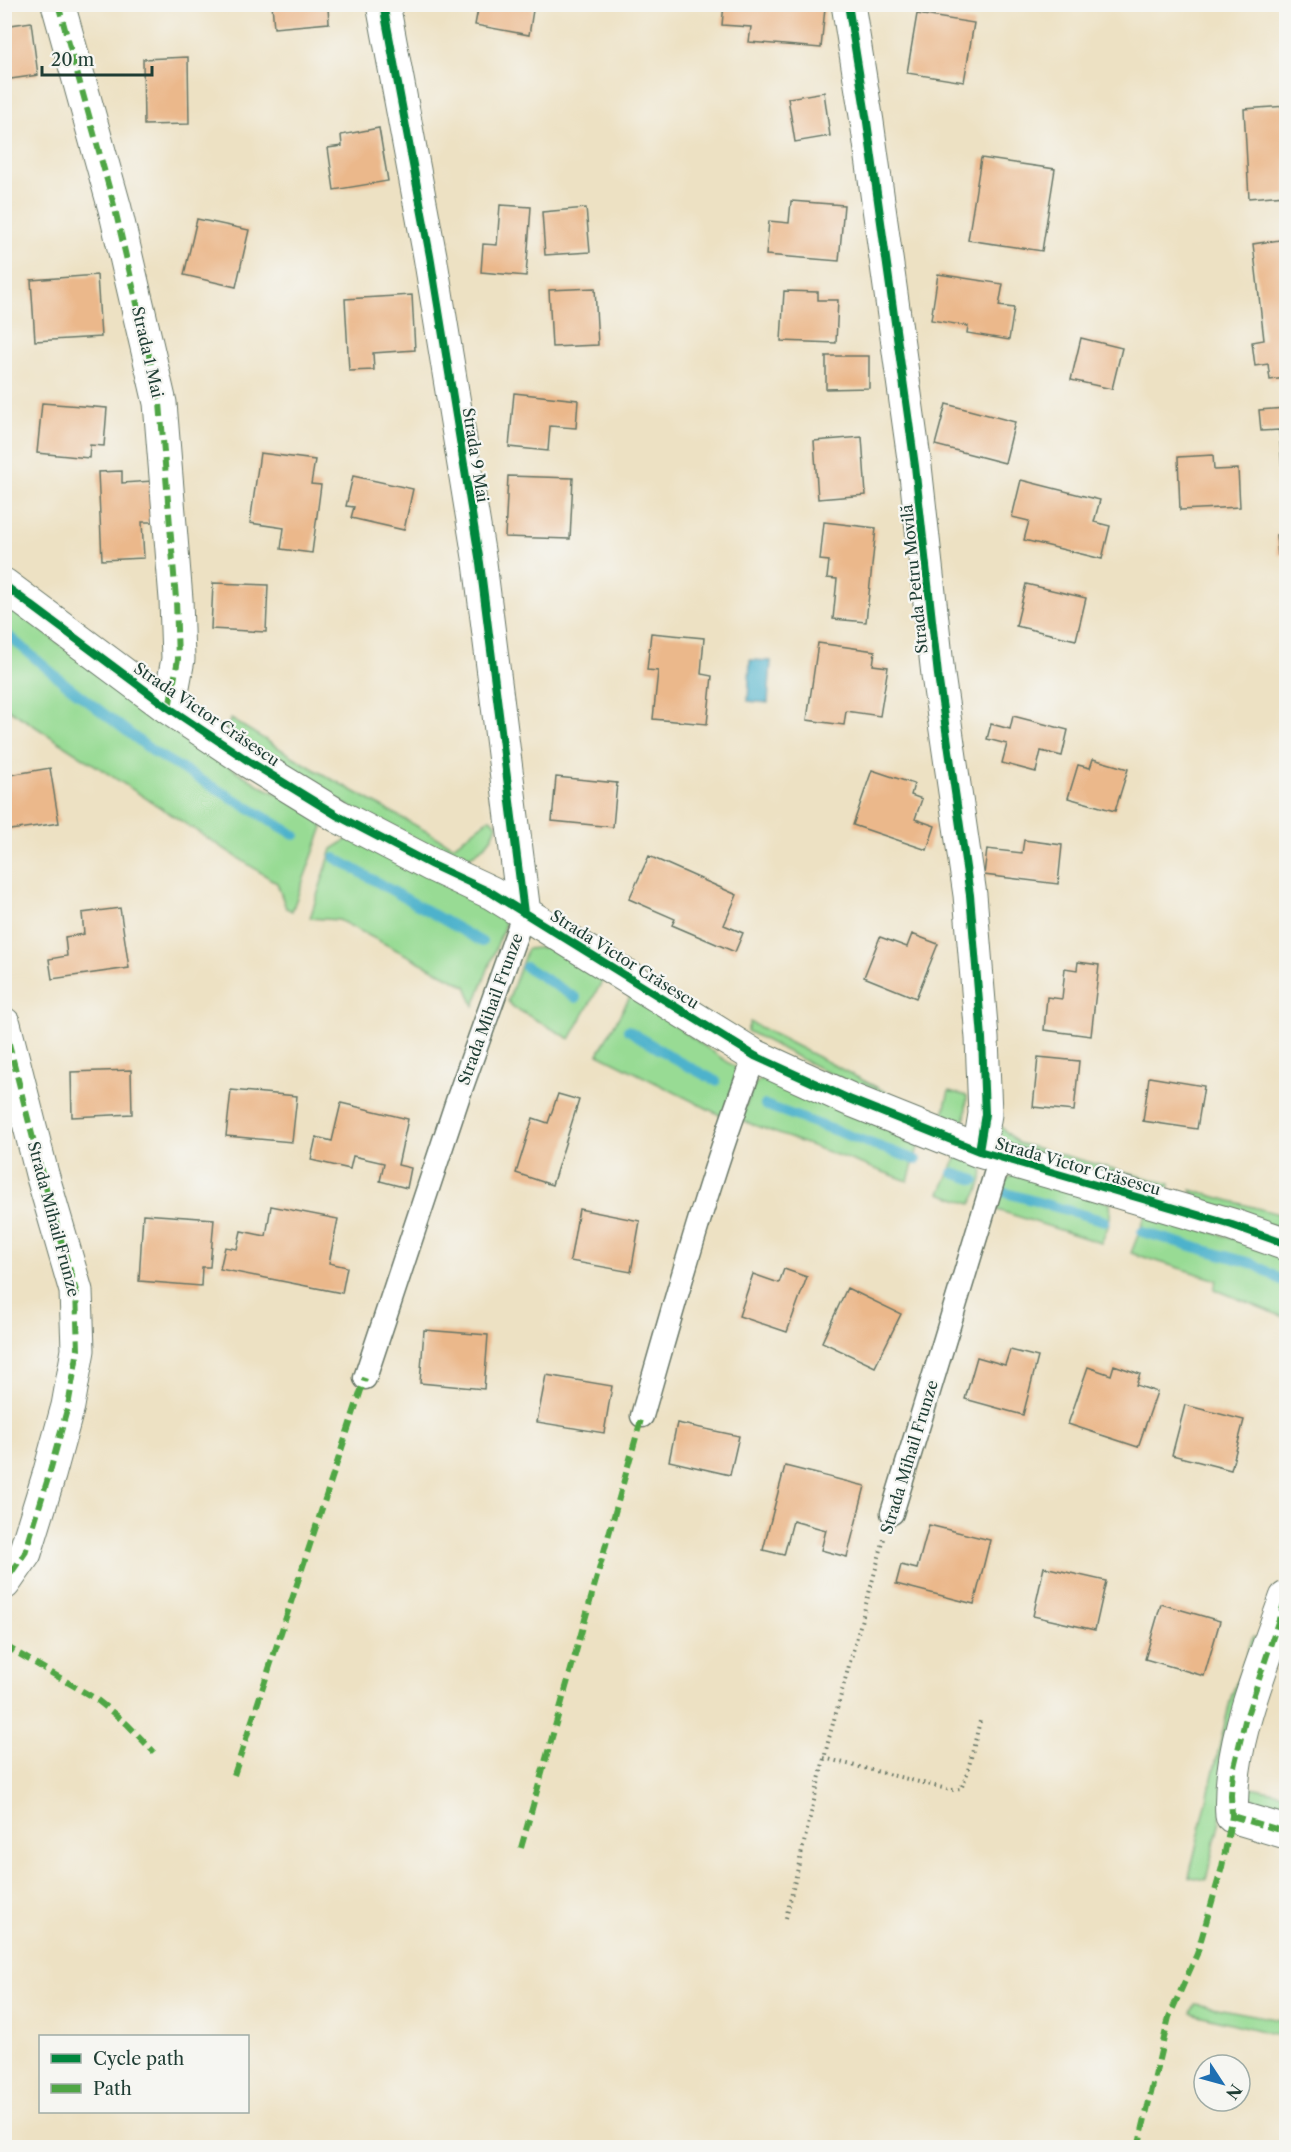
<svg xmlns="http://www.w3.org/2000/svg" width="1291" height="2152" font-family="'Libre Caslon Text',serif">
<rect width="100%" height="100%" fill="#f6f6f2"/>
<filter id="ink" filterUnits="userSpaceOnUse"><feTurbulence type="fractalNoise" baseFrequency=".0167" numOctaves="2"/><feDisplacementMap in="SourceGraphic" scale="12" xChannelSelector="R" yChannelSelector="G"/><feConvolveMatrix kernelMatrix="1 2 1 2 8 2 1 2 1" color-interpolation-filters="sRGB"/></filter>
<filter id="wash" filterUnits="userSpaceOnUse"><feTurbulence type="fractalNoise" baseFrequency=".008" numOctaves="4" result="noise"/><feDisplacementMap in="SourceGraphic" scale="24" xChannelSelector="R" yChannelSelector="G"/><feGaussianBlur stdDeviation="1.35" result="paint"/><feColorMatrix in="noise" values="0 0 0 0 0 0 0 0 0 0 0 0 0 0 0 0 0 1.4 0 .05"/><feComposite in="paint" operator="in"/></filter>
<g filter="url(#wash)">
<rect width="100%" height="100%" fill="#ede1c3"/>
<path fill="#98db94" stroke="#5c8c64" stroke-width="1.5" d="M 4,600 L 166,727 L 259,785 L 311,811 L 323,827 L 292,911 L 286,908 L 277,883 L 5,707 Z
M 231,719 L 317,771 L 453,846 L 490,818 L 497,824 C 493,844 471,861 450,860 C 427,858 382,827 361,814 C 316,786 271,758 225,730 Z
M 351,837 L 497,907 L 505,924 L 474,1006 L 466,986 L 339,920 L 310,918 L 332,849 Z
M 548,947 L 604,978 L 570,1039 L 513,1007 L 508,1001 L 527,949 Z
M 631,995 L 736,1068 L 734,1084 L 722,1116 L 598,1054 Z
M 750,1022 L 913,1106 L 943,1114 L 949,1091 L 967,1096 L 965,1119 L 961,1123 L 919,1113 L 867,1093 L 747,1031 Z
M 762,1078 L 920,1141 L 908,1181 L 740,1120 L 754,1085 Z
M 998,1124 L 1018,1143 L 1170,1184 L 1169,1190 L 1019,1150 L 999,1137 Z
M 957,1156 L 981,1165 C 986,1177 978,1193 971,1204 L 940,1193 Z
M 1013,1174 L 1110,1203 C 1112,1218 1108,1229 1101,1243 L 991,1208 L 1001,1185 Z
M 1191,1190 L 1286,1216 L 1286,1232 L 1194,1197 Z
M 1147,1212 L 1286,1255 L 1286,1318 L 1214,1289 L 1217,1280 L 1131,1253 Z
M 1253,1637 L 1262,1641 L 1206,1880 L 1189,1877 L 1231,1697 Z
M 1244,1780 L 1251,1787 L 1286,1794 L 1286,1807 C 1265,1803 1248,1806 1244,1780 Z
M 1195,2004 L 1286,2021 L 1286,2037 L 1191,2013 Z"/>
<path fill="#4db2cc" stroke="#367880" stroke-width="1.5" d="M 750,660 L 771,661 L 768,703 L 748,701 Z"/>
<g fill="none" stroke-linecap="round" stroke-linejoin="round">
<path stroke="#4db2cc" stroke-width="10" d="M 4,632 L 63,682 L 155,753 L 295,835
M 335,858 L 482,942
M 526,967 L 576,998
M 628,1030 L 678,1061 L 716,1081
M 765,1105 L 916,1160
M 953,1173 L 975,1180
M 1003,1192 L 1105,1221
M 1142,1232 L 1254,1264 L 1286,1283"/>
</g>
<g id="blocks">
<path fill="#ebb88b" d="M 272,4 L 335,4 L 335,7 L 328,8 L 329,23 L 274,28 Z
M 479,4 L 534,4 L 529,35 L 475,25 Z
M 724,4 L 789,4 L 825,8 L 821,48 L 749,42 L 751,27 L 722,25 Z
M 917,14 L 974,23 L 964,82 L 907,73 Z
M 31,22 L 38,75 L 4,80 L 4,26 Z
M 188,57 L 189,124 L 144,125 L 143,59 Z
M 824,92 L 830,136 L 795,142 L 788,98 Z
M 1286,106 L 1286,195 L 1249,198 L 1244,109 Z
M 379,128 L 388,181 L 334,190 L 328,148 L 342,146 L 341,135 Z
M 981,158 L 1055,169 L 1042,251 L 968,240 Z
M 791,201 L 844,205 L 839,261 L 766,255 L 769,221 L 789,223 Z
M 500,205 L 531,207 L 526,276 L 481,272 L 483,244 L 497,245 Z
M 586,208 L 590,252 L 545,255 L 542,212 Z
M 197,219 L 249,230 L 236,287 L 184,275 Z
M 1286,239 L 1286,378 L 1270,380 L 1268,364 L 1255,366 L 1252,342 L 1264,340 L 1253,244 Z
M 938,274 L 1003,284 L 999,306 L 1014,308 L 1009,340 L 967,333 L 968,326 L 931,320 Z
M 97,275 L 101,337 L 35,341 L 31,280 Z
M 595,288 L 598,345 L 552,347 L 549,290 Z
M 784,291 L 818,292 L 818,300 L 838,300 L 836,343 L 781,341 Z
M 412,295 L 415,350 L 373,353 L 374,370 L 349,371 L 345,299 Z
M 1081,338 L 1122,348 L 1112,389 L 1071,380 Z
M 826,356 L 869,356 L 869,388 L 826,389 Z
M 514,393 L 578,400 L 576,428 L 550,426 L 548,451 L 509,447 Z
M 42,403 L 107,408 L 104,446 L 90,445 L 89,458 L 37,453 Z
M 946,404 L 1015,422 L 1005,463 L 935,445 Z
M 1286,408 L 1286,470 L 1282,470 L 1279,430 L 1261,431 L 1259,410 Z
M 862,437 L 866,495 L 818,499 L 814,441 Z
M 260,453 L 315,460 L 311,484 L 321,485 L 312,553 L 281,549 L 284,528 L 250,523 Z
M 1213,455 L 1214,470 L 1238,469 L 1240,507 L 1180,510 L 1178,457 Z
M 122,471 L 122,483 L 153,481 L 155,522 L 142,522 L 144,558 L 102,560 L 98,472 Z
M 353,476 L 413,489 L 404,530 L 351,518 L 354,507 L 346,506 Z
M 508,476 L 573,478 L 570,539 L 505,537 Z
M 1021,480 L 1100,500 L 1094,522 L 1110,526 L 1102,559 L 1024,540 L 1029,521 L 1012,517 Z
M 824,522 L 876,528 L 866,622 L 833,619 L 837,579 L 827,578 L 829,561 L 820,560 Z
M 1286,534 L 1286,554 L 1278,555 L 1276,535 Z
M 213,583 L 268,585 L 266,632 L 211,629 Z
M 1026,584 L 1086,598 L 1076,640 L 1016,626 Z
M 651,633 L 704,638 L 701,674 L 712,676 L 707,724 L 653,719 L 658,671 L 647,670 Z
M 818,643 L 875,651 L 873,665 L 888,667 L 880,716 L 846,711 L 844,725 L 807,720 Z
M 1013,716 L 1068,730 L 1062,756 L 1041,751 L 1036,772 L 1002,763 L 1007,744 L 987,739 L 991,724 L 1010,729 Z
M 1093,759 L 1128,769 L 1115,811 L 1068,798 L 1078,765 L 1090,768 Z
M 50,768 L 59,823 L 4,831 L 4,776 Z
M 872,770 L 914,784 L 911,795 L 922,799 L 915,819 L 935,826 L 927,850 L 853,825 Z
M 556,777 L 617,783 L 613,827 L 552,821 Z
M 1024,840 L 1062,845 L 1058,884 L 984,875 L 987,849 L 1022,853 Z
M 649,856 L 737,895 L 724,925 L 743,933 L 735,952 L 672,925 L 675,919 L 629,899 Z
M 120,908 L 129,968 L 52,979 L 49,959 L 67,956 L 65,937 L 84,934 L 82,913 Z
M 912,934 L 938,944 L 916,998 L 864,977 L 880,937 L 907,947 Z
M 1078,962 L 1099,965 L 1091,1036 L 1044,1030 L 1047,997 L 1062,999 L 1065,968 L 1077,970 Z
M 1038,1057 L 1079,1061 L 1074,1111 L 1033,1107 Z
M 131,1070 L 132,1114 L 72,1117 L 71,1072 Z
M 1149,1077 L 1204,1086 L 1197,1129 L 1143,1121 Z
M 231,1090 L 297,1096 L 292,1142 L 226,1136 Z
M 558,1094 L 579,1100 L 552,1185 L 516,1173 L 533,1118 L 548,1123 Z
M 341,1103 L 408,1119 L 398,1165 L 411,1168 L 407,1188 L 380,1181 L 384,1163 L 353,1156 L 350,1169 L 311,1160 L 316,1137 L 332,1141 Z
M 271,1206 L 338,1219 L 329,1263 L 347,1267 L 342,1293 L 220,1269 L 225,1247 L 237,1249 L 241,1231 L 266,1236 Z
M 579,1209 L 640,1221 L 631,1272 L 570,1261 Z
M 143,1214 L 214,1219 L 210,1267 L 202,1267 L 201,1286 L 139,1281 Z
M 784,1269 L 807,1277 L 787,1332 L 739,1316 L 753,1274 L 779,1283 Z
M 847,1288 L 901,1314 L 875,1367 L 822,1342 Z
M 424,1330 L 488,1335 L 484,1389 L 420,1383 Z
M 1010,1350 L 1038,1357 L 1023,1415 L 965,1399 L 977,1357 L 1005,1365 Z
M 1114,1365 L 1140,1374 L 1136,1385 L 1157,1392 L 1138,1447 L 1068,1424 L 1088,1367 L 1111,1375 Z
M 546,1375 L 612,1386 L 604,1433 L 537,1422 Z
M 1185,1405 L 1244,1420 L 1231,1470 L 1172,1455 Z
M 677,1423 L 739,1436 L 730,1475 L 669,1461 Z
M 785,1466 L 865,1486 L 847,1557 L 821,1550 L 826,1530 L 793,1521 L 784,1555 L 763,1550 Z
M 929,1525 L 990,1540 L 974,1604 L 896,1584 L 901,1565 L 917,1569 Z
M 1044,1567 L 1106,1581 L 1095,1630 L 1033,1616 Z
M 1161,1604 L 1220,1621 L 1204,1676 L 1145,1659 Z"/>
</g>
</g>
<g filter="url(#ink)">
<use href="#blocks" fill-opacity="0" stroke="#677666" stroke-width="1.5"/>
<g fill="none" stroke-linecap="round" stroke-linejoin="round">
<g stroke="#677666" stroke-width="25">
<path id="service" d="M 365,1378 L 459,1095 L 524,913
M 642,1416 C 677,1295 710,1174 755,1056
M 892,1513 L 1000,1158"/>
</g>
<g stroke="#677666" stroke-width="35">
<path id="minor" d="M 58,4 L 115,209 L 160,403 L 176,599 L 178,659 L 169,708
M 383,4 L 430,256 L 480,563 L 524,913
M 848,4 L 867,122 L 915,466 L 938,675 L 970,895 L 982,1038 L 985,1114 L 979,1151
M 4,585 L 169,708 L 250,762 L 338,816 L 432,865 L 492,893 L 755,1056 L 849,1099 L 979,1151 L 1232,1225 L 1286,1244
M 4,1024 L 42,1174 L 76,1291 L 78,1350 L 68,1406 L 49,1475 L 25,1553 L 4,1583
M 1286,1598 C 1263,1664 1227,1746 1232,1816 L 1286,1832"/>
</g>
<path stroke="#677666" stroke-width="4" stroke-dasharray="1.5 4.5" stroke-linecap="butt" d="M 824,1758 L 951,1790 L 961,1789 L 967,1774 L 981,1717
M 786,1918 L 829,1738 L 884,1539"/>
<use href="#service" stroke="#fff" stroke-width="22"/>
<use href="#minor" stroke="#fff" stroke-width="33"/>
<path stroke="#4fa644" stroke-width="6" stroke-dasharray="12 6" stroke-linecap="butt" d="M 58,4 L 115,209 L 160,403 L 176,599 L 178,659 L 169,708
M 4,1024 L 42,1174 L 76,1291 L 78,1350 L 68,1406 L 49,1475 L 25,1553 L 4,1583
M 4,1645 L 96,1699 L 127,1724 L 154,1752
M 234,1775 L 365,1378
M 1232,1816 L 1286,1832
M 521,1848 L 642,1416
M 1138,2148 L 1169,2017 L 1197,1954 L 1222,1867 L 1232,1816 L 1231,1795 L 1233,1771 L 1245,1721 L 1286,1598"/>
<g stroke="#f6f6f2" stroke-width="11">
<path id="cycleway" d="M 383,4 L 430,256 L 480,563 L 524,913
M 848,4 L 867,122 L 915,466 L 938,675 L 970,895 L 982,1038 L 985,1114 L 979,1151
M 4,585 L 169,708 L 250,762 L 338,816 L 432,865 L 492,893 L 755,1056 L 849,1099 L 979,1151 L 1232,1225 L 1286,1244"/>
</g>
<use href="#cycleway" stroke="#00873e" stroke-width="8"/>
</g>
</g>
<g text-anchor="middle" stroke-width="4.5" stroke-linejoin="round" paint-order="stroke">
<g font-size="16" fill="#1f3d34" stroke="#f6f6f2">
<text transform="translate(148 352) rotate(77)" y="6">Strada 1 Mai</text>
<text transform="translate(476 455) rotate(81)" y="6">Strada 9 Mai</text>
<text transform="translate(914 579) rotate(-96)" y="6">Strada Petru Movilă</text>
<text transform="translate(207 714) rotate(34)" y="6">Strada Victor Crăsescu</text>
<text transform="translate(625 959) rotate(32)" y="6">Strada Victor Crăsescu</text>
<text transform="translate(490 1009) rotate(-70)" y="6">Strada Mihail Frunze</text>
<text transform="translate(1078 1166) rotate(16)" y="6">Strada Victor Crăsescu</text>
<text transform="translate(54 1219) rotate(75)" y="6">Strada Mihail Frunze</text>
<text transform="translate(909 1457) rotate(-73)" y="6">Strada Mihail Frunze</text>
</g>
</g>
<rect width="1291" height="2152" fill="none" stroke="#f6f6f2" stroke-width="24"/>
<rect x="39" y="2035" width="210" height="78" fill="#f6f6f2" stroke="#a0aca6" stroke-width="1.5"/>
<rect x="51" y="2054" width="30" height="9" fill="#00873e" stroke="#a0aca6" stroke-width="1.5"/>
<text x="93" y="2065" font-size="18" fill="#1f3d34">Cycle path</text>
<rect x="51" y="2084" width="30" height="9" fill="#4fa644" stroke="#a0aca6" stroke-width="1.5"/>
<text x="93" y="2095" font-size="18" fill="#1f3d34">Path</text>
<g transform="translate(1222 2083) rotate(126)"><circle r="28" fill="#f6f6f2" stroke="#a0aca6" stroke-width="1.5"/>
<path d="M0-4.5L10 22L0 15L-10 22Z" fill="#1f6fb2"/>
<text y="-9" font-size="16" font-weight="bold" text-anchor="middle" fill="#1f3d34">N</text>
</g>
<path d="M42 66v9h110v-9" fill="none" stroke="#1f3d34" stroke-width="3"/>
<text x="51" y="66" font-size="18" fill="#1f3d34" stroke="#f6f6f2" stroke-width="4.5" paint-order="stroke">20 m</text>
</svg>
